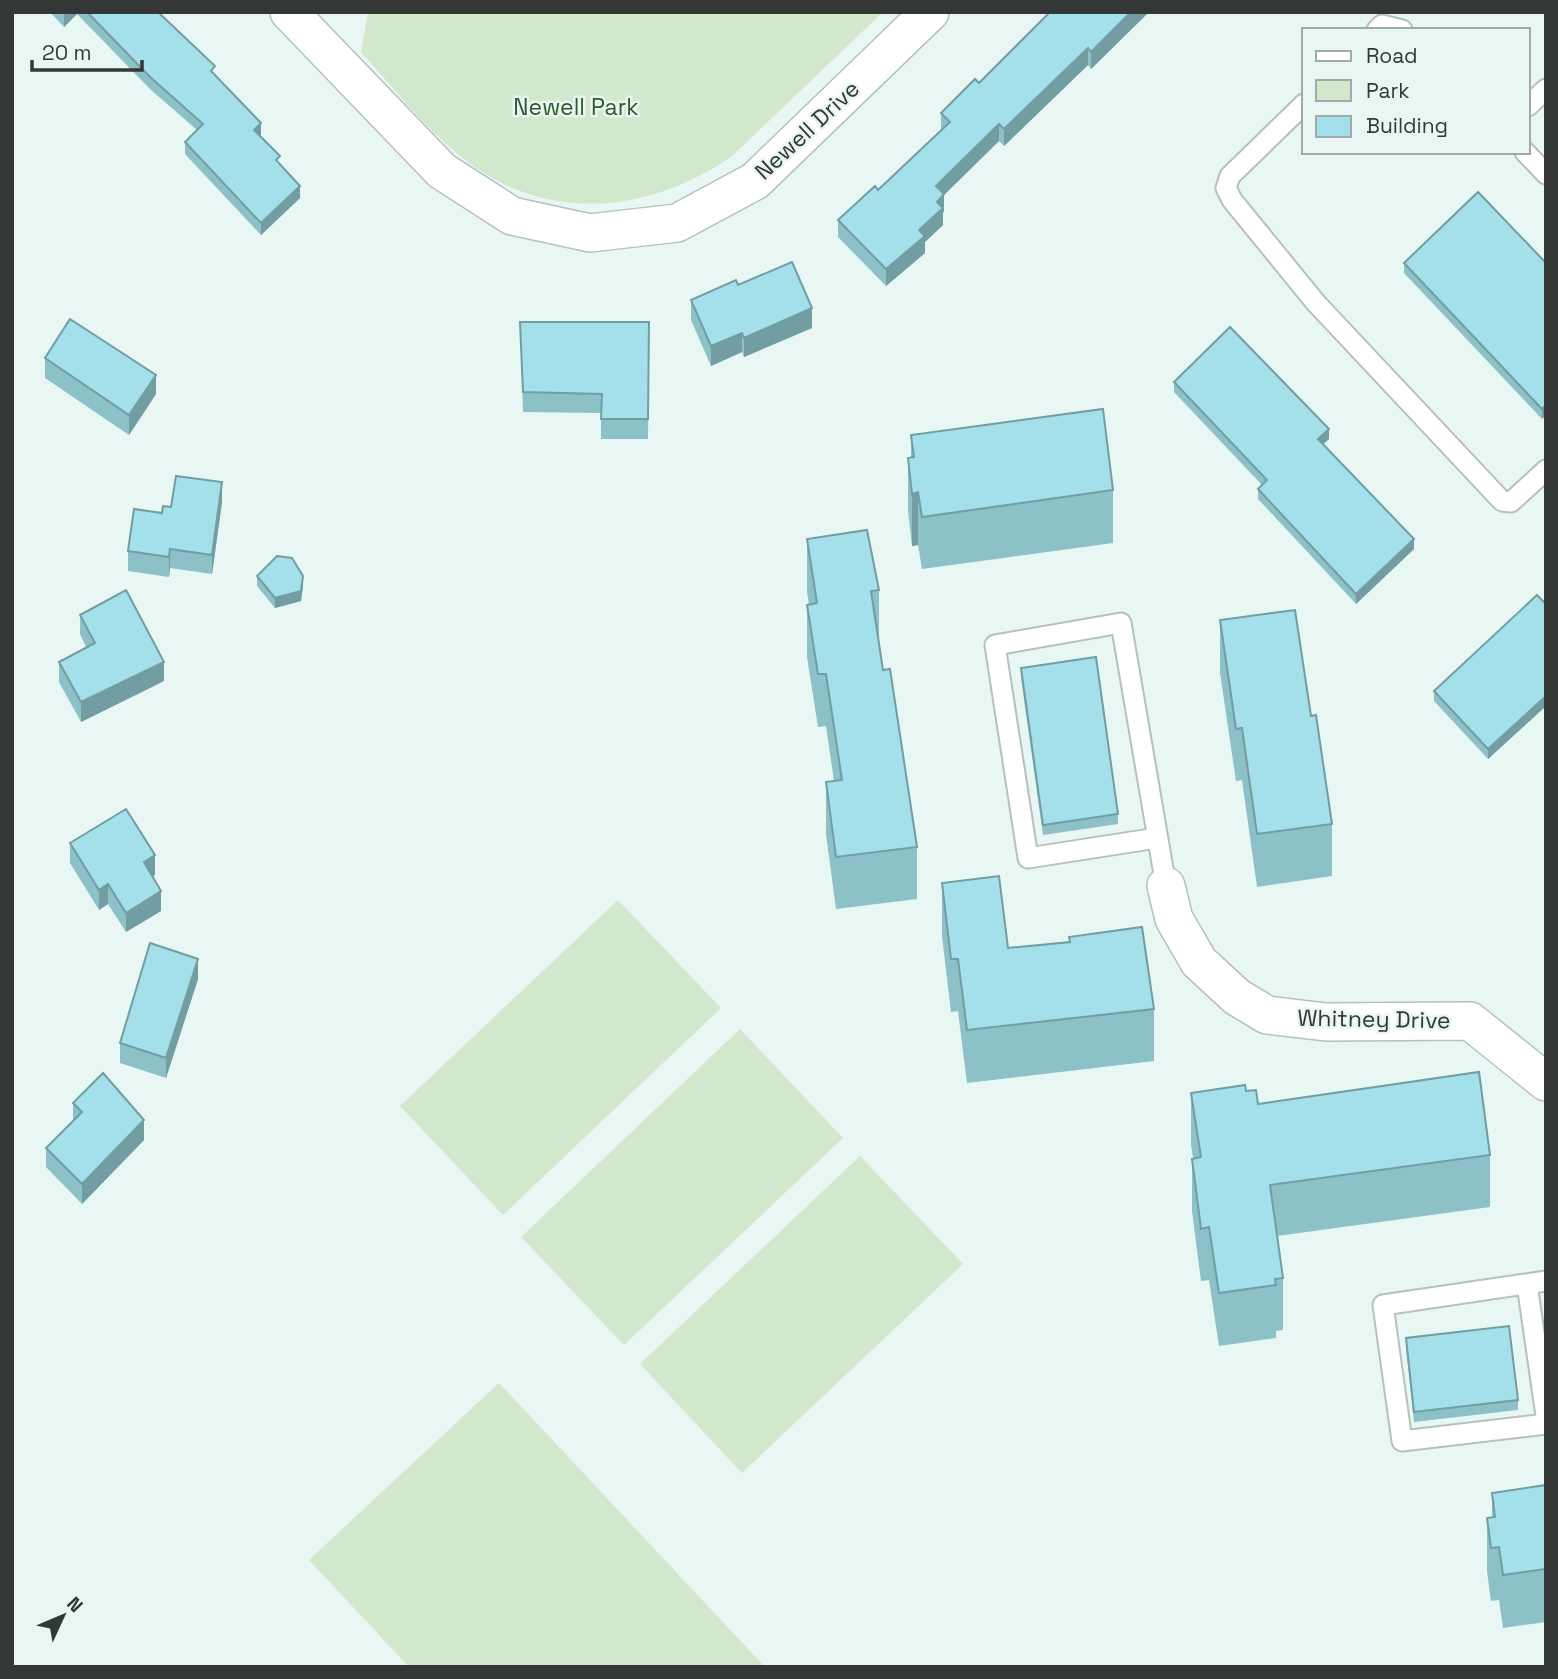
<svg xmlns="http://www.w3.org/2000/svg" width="1558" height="1679" font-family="'Space Grotesk',sans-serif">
<rect width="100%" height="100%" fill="#e8f6f4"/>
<path fill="#d1e8cd" d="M 368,12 L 883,12 L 732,156 C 660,207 566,223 487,175 C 438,145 400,95 361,52 Z
M 618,900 L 721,1008 L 503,1215 L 400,1106 Z
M 740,1029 L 843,1138 L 624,1345 L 521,1237 Z
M 860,1156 L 963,1264 L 742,1473 L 640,1364 Z
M 499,1383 L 765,1667 L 409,1667 L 309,1560 Z"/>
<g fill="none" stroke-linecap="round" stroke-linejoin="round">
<g stroke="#b5c1bf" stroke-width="23">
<path id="service" d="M 1377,30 L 1382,25 L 1402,30
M 1304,104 L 1230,176 L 1226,188 L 1232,200 L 1316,303 L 1502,501 L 1511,502 L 1546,470
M 1528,106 L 1546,89
M 1525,152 L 1546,174
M 1157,838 L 1028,858 L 995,645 L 1121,623 L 1166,886
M 1546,1281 L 1383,1305 L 1402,1441 L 1546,1424
M 1527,1284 L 1546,1416"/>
</g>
<g stroke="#b5c1bf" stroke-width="40">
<path id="minor" d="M 289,12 L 442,171 L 512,216 L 590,233 L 677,223 L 755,181 L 930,12
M 1166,886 L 1174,919 L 1199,962 L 1237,997 L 1267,1015 L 1326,1022 L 1470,1021 L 1546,1082"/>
</g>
<use href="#service" stroke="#fff" stroke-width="19"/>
<use href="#minor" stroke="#fff" stroke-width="37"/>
</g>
<path fill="#8cc1c8" d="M 50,12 L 158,12 L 215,75 L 261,135 L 260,136 L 280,165 L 300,198 L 261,235 L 185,154 L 185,142 L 197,130 L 150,89 L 77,14 L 64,27 Z
M 1050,12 L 1149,12 L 1091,69 L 1088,65 L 1004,146 L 999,141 L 944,195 L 944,211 L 943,213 L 943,225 L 925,242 L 925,253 L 886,286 L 838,237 L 838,220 L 878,190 L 941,130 L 941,113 L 979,83 Z
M 1404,263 L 1546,263 L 1546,415 L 1542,419 L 1404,273 Z
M 738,285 L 812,328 L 744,357 L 742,352 L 711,366 L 691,320 L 691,300 Z
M 520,322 L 649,322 L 648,439 L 601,439 L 601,413 L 523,412 Z
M 45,358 L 156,394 L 129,435 L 45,378 Z
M 1174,382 L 1329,439 L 1323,444 L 1414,549 L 1356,604 L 1258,499 L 1258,489 L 1262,485 L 1174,392 Z
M 911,435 L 1113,490 L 1113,543 L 922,569 L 918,545 L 912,546 L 908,511 L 908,458 L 911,458 Z
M 222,502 L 212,574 L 170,568 L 169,577 L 128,571 L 128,551 L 162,513 L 171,507 Z
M 807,539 L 879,590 L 879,642 L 883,670 L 917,847 L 917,899 L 836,909 L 826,834 L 826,782 L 834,781 L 826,726 L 818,727 L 807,657 L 807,605 L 809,605 L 807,592 Z
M 257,576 L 303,586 L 301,601 L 275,608 L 257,586 Z
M 1546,602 L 1546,706 L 1488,759 L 1434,701 L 1434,691 Z
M 80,615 L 164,681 L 81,722 L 59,682 L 59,662 L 86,647 L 80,634 Z
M 1220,620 L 1311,716 L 1332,824 L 1332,876 L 1257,887 L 1242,780 L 1236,781 L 1220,673 Z
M 1021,668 L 1118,814 L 1118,824 L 1043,835 L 1021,678 Z
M 70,843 L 155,875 L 152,876 L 161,911 L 126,932 L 108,904 L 99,910 L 70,863 Z
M 942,883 L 1008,948 L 1069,942 L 1069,937 L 1154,1009 L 1154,1061 L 967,1083 L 958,1011 L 951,1012 L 942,936 Z
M 198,979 L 166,1078 L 120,1063 L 120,1043 Z
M 1246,1091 L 1258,1104 L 1490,1155 L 1490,1207 L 1277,1236 L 1283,1278 L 1283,1330 L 1276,1331 L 1276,1338 L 1219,1346 L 1209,1280 L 1201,1281 L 1192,1211 L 1192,1159 L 1193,1158 L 1191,1145 L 1191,1093 Z
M 73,1103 L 144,1140 L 82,1204 L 46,1167 L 46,1148 L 73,1121 Z
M 1406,1338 L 1518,1400 L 1518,1410 L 1414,1422 L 1406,1348 Z
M 1546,1485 L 1546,1622 L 1503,1628 L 1499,1600 L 1491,1601 L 1487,1571 L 1487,1518 L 1492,1518 L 1492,1493 Z"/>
<path fill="#729da3" d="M 67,12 L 77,12 L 77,14 L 64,27 L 64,15 Z
M 1131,12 L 1149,12 L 1091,69 L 1091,52 Z
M 1088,48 L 1088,65 L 1004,146 L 1004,129 Z
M 261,123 L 261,135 L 254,142 L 254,130 Z
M 999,124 L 999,141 L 944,195 L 944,211 L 943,213 L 943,225 L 925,242 L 925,253 L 886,286 L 886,269 L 919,230 L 936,186 Z
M 300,186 L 300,198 L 261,235 L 261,223 Z
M 812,308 L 812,328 L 744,357 L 744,338 Z
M 742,333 L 742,352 L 711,366 L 711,346 Z
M 156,375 L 156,394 L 129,435 L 129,415 Z
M 1546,405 L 1546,415 L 1542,419 L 1542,409 Z
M 1329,429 L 1329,439 L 1318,449 L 1318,439 Z
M 222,482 L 222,502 L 212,574 L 212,555 Z
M 918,492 L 918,545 L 912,546 L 912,494 Z
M 1414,539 L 1414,549 L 1356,604 L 1356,594 Z
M 170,549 L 170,568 L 169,577 L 169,557 Z
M 303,576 L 303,586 L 301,601 L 275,608 L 275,598 Z
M 164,662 L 164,681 L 81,722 L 81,702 Z
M 1546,696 L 1546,706 L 1488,759 L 1488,749 Z
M 155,855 L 155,875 L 144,882 L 144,862 Z
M 108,884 L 108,904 L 99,910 L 99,890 Z
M 161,891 L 161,911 L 126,932 L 126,913 Z
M 198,959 L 198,979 L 166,1078 L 166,1058 Z
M 144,1120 L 144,1140 L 82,1204 L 82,1184 Z"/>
<path fill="#a3e0e9" stroke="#729da3" stroke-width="2" d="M 87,12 L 158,12 L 215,66 L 211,71 L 261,123 L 254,130 L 280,156 L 276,160 L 300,186 L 261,223 L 185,142 L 203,124 L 150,77 Z
M 1050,12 L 1131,12 L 1091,52 L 1088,48 L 1004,129 L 999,124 L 936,186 L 944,194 L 937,202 L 943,208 L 919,230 L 925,236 L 886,269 L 838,220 L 875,186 L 878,190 L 950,122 L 941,113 L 975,79 L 979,83 Z
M 1478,192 L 1546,263 L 1546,405 L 1542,409 L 1404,263 Z
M 792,262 L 812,308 L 744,338 L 742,333 L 711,346 L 691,300 L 736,280 L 738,285 Z
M 70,319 L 156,375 L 129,415 L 45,358 Z
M 520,322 L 649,322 L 648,419 L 601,419 L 602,394 L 523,392 Z
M 1230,327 L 1329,429 L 1318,439 L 1414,539 L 1356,594 L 1258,489 L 1267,480 L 1174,382 Z
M 1103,409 L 1113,490 L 922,517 L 918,492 L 912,494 L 908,458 L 914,457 L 911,435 Z
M 176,476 L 222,482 L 212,555 L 170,549 L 169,557 L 128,551 L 134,509 L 162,513 L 163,506 L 171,507 Z
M 867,530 L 879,590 L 871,591 L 883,670 L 890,669 L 917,847 L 836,857 L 826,782 L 842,780 L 826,674 L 818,674 L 807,605 L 817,603 L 807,539 Z
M 277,556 L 292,558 L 303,576 L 301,591 L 275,598 L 257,576 Z
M 126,590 L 164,662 L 81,702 L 59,662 L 95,643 L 80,615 Z
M 1537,595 L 1545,603 L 1546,602 L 1546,696 L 1488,749 L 1434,691 Z
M 1295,610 L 1311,716 L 1316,715 L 1332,824 L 1257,834 L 1242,728 L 1236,729 L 1220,620 Z
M 1096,657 L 1118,814 L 1043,825 L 1021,668 Z
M 126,809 L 155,855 L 144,862 L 161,891 L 126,913 L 108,884 L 99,890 L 70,843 Z
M 999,876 L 1008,948 L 1070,942 L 1069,937 L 1142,927 L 1154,1009 L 967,1030 L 958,959 L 951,959 L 942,883 Z
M 150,943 L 198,959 L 166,1058 L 120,1043 Z
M 1479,1072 L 1490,1155 L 1270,1185 L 1283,1278 L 1275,1279 L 1276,1285 L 1219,1293 L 1209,1227 L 1201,1229 L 1192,1159 L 1201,1157 L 1191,1093 L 1245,1085 L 1246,1091 L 1256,1090 L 1258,1104 Z
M 103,1073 L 144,1120 L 82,1184 L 46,1148 L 82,1112 L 73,1103 Z
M 1509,1326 L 1518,1400 L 1414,1412 L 1406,1338 Z
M 1546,1485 L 1546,1569 L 1503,1575 L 1499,1547 L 1491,1548 L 1487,1518 L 1495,1517 L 1492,1493 Z"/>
<g text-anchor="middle" stroke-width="5" stroke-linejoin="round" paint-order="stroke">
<g font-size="23" fill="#2e5a27" stroke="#e8f6f4">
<text x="576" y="115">Newell Park</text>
</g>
<g font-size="23" fill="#333837" stroke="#e8f6f4">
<text transform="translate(807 130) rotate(-43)" y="8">Newell Drive</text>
<text transform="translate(1374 1019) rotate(1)" y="8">Whitney Drive</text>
</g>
</g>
<rect width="1558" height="1679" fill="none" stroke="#333837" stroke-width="28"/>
<rect x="1302" y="28" width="228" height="126" fill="#e8f6f4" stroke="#a0aaa8" stroke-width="2"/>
<rect x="1316" y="51" width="35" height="10" fill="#ffffff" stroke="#a0aaa8" stroke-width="2"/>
<text x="1366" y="63" font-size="21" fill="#333837">Road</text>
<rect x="1316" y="80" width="35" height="21" fill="#d1e8cd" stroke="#a0aaa8" stroke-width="2"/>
<text x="1366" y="98" font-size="21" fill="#333837">Park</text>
<rect x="1316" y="116" width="35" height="21" fill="#a3e0e9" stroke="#a0aaa8" stroke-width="2"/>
<text x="1366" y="133" font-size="21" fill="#333837">Building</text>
<g transform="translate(63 1616) rotate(46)" stroke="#e8f6f4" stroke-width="5" paint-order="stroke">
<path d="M0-5L12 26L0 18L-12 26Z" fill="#333837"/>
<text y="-10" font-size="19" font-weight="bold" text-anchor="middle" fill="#333837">N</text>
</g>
<path d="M32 60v10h110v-10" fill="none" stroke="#333837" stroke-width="3.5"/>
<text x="42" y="60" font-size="21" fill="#333837" stroke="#e8f6f4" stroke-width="5" paint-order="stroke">20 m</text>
</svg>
